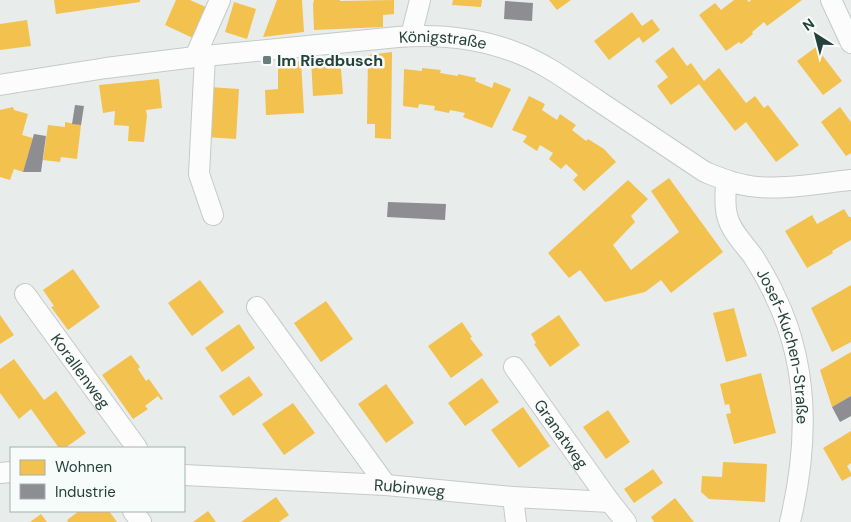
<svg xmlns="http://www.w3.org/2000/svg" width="851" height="522" font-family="'DM Sans',sans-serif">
<rect width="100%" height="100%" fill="#e8edeb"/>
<path fill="#f2c14e" d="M 54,0 L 140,0 L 140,2 L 56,14 Z
M 176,0 L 190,0 L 208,8 L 195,39 L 165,25 Z
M 277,0 L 302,0 L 304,32 L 263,37 Z
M 314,0 L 340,0 L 340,1 L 394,0 L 394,14 L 383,15 L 383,27 L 314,30 L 313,4 Z
M 453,0 L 482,0 L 481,7 L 452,5 Z
M 549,0 L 571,0 L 557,10 Z
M 734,0 L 747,0 L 749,2 L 751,0 L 802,0 L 767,26 L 764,22 L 752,32 L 753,34 L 741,44 L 739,42 L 726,51 L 699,15 L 715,3 L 721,10 Z
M 234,2 L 256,9 L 247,39 L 225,32 Z
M 632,12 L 642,26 L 652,19 L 660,30 L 643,43 L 639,37 L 609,60 L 594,41 Z
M 27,20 L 31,46 L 0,50 L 0,24 Z
M 673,47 L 687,66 L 691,63 L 704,81 L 719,68 L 746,103 L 755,96 L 764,108 L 768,105 L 799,145 L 776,162 L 746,122 L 735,131 L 699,84 L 671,105 L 657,86 L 668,77 L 655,61 Z
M 816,47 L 842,81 L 823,95 L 797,61 Z
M 392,52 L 391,139 L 375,138 L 375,124 L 367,124 L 368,55 Z
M 340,57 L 343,94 L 313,96 L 311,59 Z
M 301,61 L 304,113 L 266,115 L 265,90 L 278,89 L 278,64 Z
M 422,68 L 441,70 L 440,73 L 458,76 L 458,74 L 476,78 L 475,81 L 492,88 L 494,82 L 511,89 L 492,128 L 463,117 L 465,113 L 450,110 L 449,113 L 434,110 L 435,106 L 419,104 L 418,108 L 403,106 L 404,69 L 422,71 Z
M 159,79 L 162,108 L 146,110 L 147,116 L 144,142 L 128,141 L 129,126 L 114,125 L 115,111 L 103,113 L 99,85 Z
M 209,87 L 239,89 L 236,139 L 206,137 Z
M 529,96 L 545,104 L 542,110 L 557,120 L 560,114 L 576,125 L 572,130 L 586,141 L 588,139 L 604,149 L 616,162 L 584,191 L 573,180 L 578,175 L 566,164 L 561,169 L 549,159 L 553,153 L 540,145 L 537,151 L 523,142 L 527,136 L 512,130 Z
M 13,107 L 14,110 L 28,114 L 22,135 L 33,138 L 23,172 L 14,169 L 10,180 L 0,177 L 0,110 Z
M 840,107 L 851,122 L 851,153 L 846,156 L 821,122 Z
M 65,122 L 81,125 L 77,159 L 61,157 L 60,162 L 43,160 L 48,125 L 65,127 Z
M 669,178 L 723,252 L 671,293 L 661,280 L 645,292 L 605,302 L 580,270 L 569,278 L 548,253 L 628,180 L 648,199 L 631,216 L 635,222 L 613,245 L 631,270 L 679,232 L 651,191 Z
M 844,209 L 849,217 L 851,217 L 851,240 L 832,251 L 833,253 L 807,268 L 785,231 L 812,215 L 817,224 Z
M 73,269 L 100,307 L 68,330 L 51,307 L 54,306 L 43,290 Z
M 200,280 L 224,312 L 192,336 L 168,303 Z
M 851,285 L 851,342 L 832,352 L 811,308 Z
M 326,301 L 353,339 L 321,362 L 294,323 Z
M 734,308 L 747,356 L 726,362 L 713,313 Z
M 0,315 L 14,335 L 0,344 Z
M 559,315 L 580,345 L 550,367 L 534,344 L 536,343 L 531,334 Z
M 462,322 L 472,337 L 470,338 L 483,355 L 451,378 L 428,346 Z
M 239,324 L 255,348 L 222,372 L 205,348 Z
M 851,352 L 851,396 L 832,407 L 820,370 Z
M 131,355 L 140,367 L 138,369 L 146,381 L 149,379 L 163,399 L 161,400 L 158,396 L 145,406 L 148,409 L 133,419 L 102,375 Z
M 14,359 L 44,400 L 56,391 L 86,433 L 65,448 L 59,448 L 31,409 L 19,419 L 0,393 L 0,369 Z
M 761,373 L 776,433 L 734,444 L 726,414 L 731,413 L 729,404 L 725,405 L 720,384 Z
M 249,376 L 263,395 L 233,416 L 219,396 Z
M 482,378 L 499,402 L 465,426 L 448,403 Z
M 386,384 L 414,423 L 386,443 L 358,404 Z
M 293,403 L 315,433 L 284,455 L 262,424 Z
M 523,407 L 550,446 L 519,468 L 491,430 Z
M 608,410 L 630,442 L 606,459 L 583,427 Z
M 851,431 L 851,463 L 847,466 L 851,473 L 851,476 L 842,481 L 823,448 Z
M 723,462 L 767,464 L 765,502 L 709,499 L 701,492 L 702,476 L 722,477 Z
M 653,469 L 663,483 L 634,503 L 624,489 Z
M 276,497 L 289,515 L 279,522 L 241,522 Z
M 675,498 L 694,522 L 654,522 L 651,517 Z
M 79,511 L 109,511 L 117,522 L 68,522 L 67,520 Z
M 208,511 L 216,522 L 193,522 Z
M 41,514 L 47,522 L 30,522 Z"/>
<path fill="#8d8d92" d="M 505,1 L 533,3 L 532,21 L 504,19 Z
M 75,105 L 84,106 L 81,125 L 72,124 Z
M 34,134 L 46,136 L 41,172 L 23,172 Z
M 388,202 L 446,204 L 445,220 L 387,217 Z
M 851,396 L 851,416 L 840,422 L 832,407 Z"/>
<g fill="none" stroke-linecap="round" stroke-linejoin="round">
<g stroke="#c5cac8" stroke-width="22">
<g id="minor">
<path d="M 831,0 L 851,43"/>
<path d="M 411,36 L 420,0"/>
<path d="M 205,56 L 199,174 L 213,215"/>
<path d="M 195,57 L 220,0"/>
<path id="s1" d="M 0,85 L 106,68 L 195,57 L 398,37 C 437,34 478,38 515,52 C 545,63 571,83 597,100 C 633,124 669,148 705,172 C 720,178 734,184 750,186 C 780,191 820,183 851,180"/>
<path id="s2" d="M 726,181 C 726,192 724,204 727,215 C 730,230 744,244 753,256 C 761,269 769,282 775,296 C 810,367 808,447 790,522"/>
<path id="s3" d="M 25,294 L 137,448"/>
<path d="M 257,307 L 386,485"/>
<path id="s4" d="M 514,367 L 610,502 L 626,522"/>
<path d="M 0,473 L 11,472"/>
<path id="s5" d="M 184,475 L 386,485 L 513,497 L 610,502"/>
<path d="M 513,497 L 516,522"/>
<path d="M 133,511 L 141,522"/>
</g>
</g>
<use href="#minor" stroke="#fcfcfc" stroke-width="20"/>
</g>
<rect fill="#697e78" stroke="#f7fbf9" stroke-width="2" x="262" y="55" width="10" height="10" rx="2.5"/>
<g text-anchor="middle" stroke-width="5" stroke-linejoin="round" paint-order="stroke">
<g font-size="16" fill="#24423a" stroke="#f7fbf9">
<text dy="6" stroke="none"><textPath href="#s1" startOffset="446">Königstraße</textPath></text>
<text dy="6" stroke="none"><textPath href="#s2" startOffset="180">Josef-Kuchen-Straße</textPath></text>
<text dy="6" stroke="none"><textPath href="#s3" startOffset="95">Korallenweg</textPath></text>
<text dy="6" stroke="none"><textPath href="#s4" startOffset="82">Granatweg</textPath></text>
<text dy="6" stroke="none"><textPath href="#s5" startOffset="226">Rubinweg</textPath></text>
</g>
<g font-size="16" font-weight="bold" fill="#24423a" stroke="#f7fbf9" text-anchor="start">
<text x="277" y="66">Im Riedbusch</text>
</g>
</g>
<rect x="10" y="447" width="175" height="65" fill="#f7fbf9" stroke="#a3b1ad"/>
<rect x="20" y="460" width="25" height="15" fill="#f2c14e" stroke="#a3b1ad"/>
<text x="55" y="472" font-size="15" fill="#24423a">Wohnen</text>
<rect x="20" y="484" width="25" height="15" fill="#8d8d92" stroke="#a3b1ad"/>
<text x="55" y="497" font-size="15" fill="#24423a">Industrie</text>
<g transform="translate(816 35) rotate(324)" stroke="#f7fbf9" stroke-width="4" paint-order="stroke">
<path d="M0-4L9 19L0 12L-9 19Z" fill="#24423a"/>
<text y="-8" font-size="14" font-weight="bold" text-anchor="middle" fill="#24423a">N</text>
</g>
</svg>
